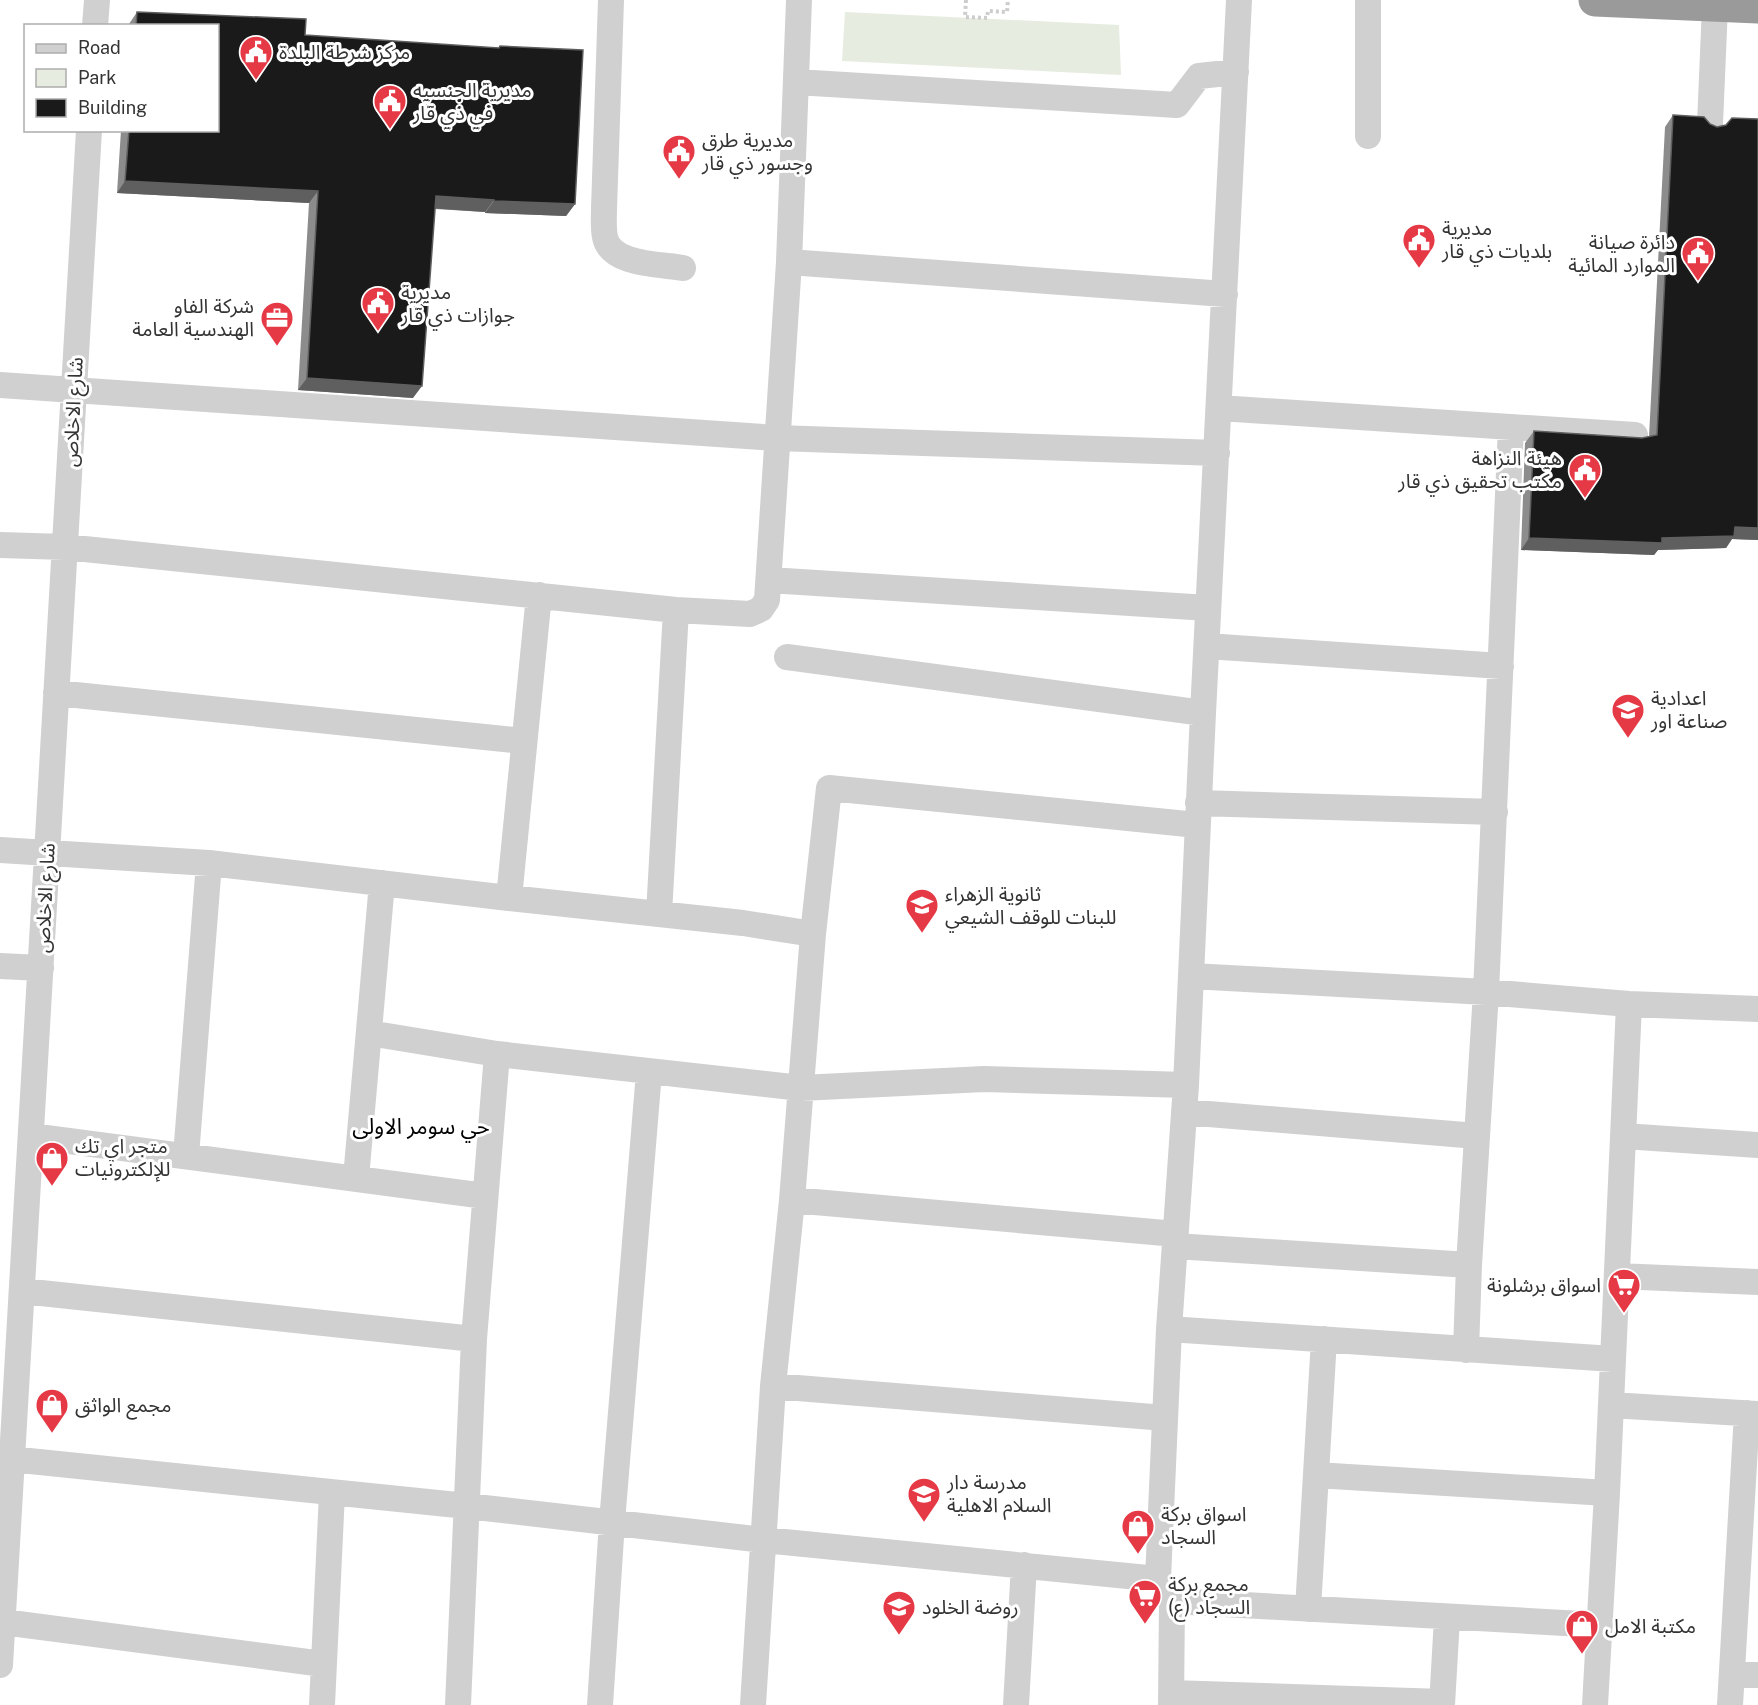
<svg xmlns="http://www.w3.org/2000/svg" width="1758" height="1705" font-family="'Public Sans','Noto Sans Arabic',sans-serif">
<rect width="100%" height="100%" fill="#fff"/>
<path fill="#e6ecdf" d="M 845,12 L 1119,25 L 1121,75 L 842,61 Z"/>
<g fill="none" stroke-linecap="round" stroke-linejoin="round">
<path stroke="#cdcdcd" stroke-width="4" stroke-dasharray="3 3" stroke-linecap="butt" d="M 966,0 L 965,17 L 987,18 L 988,11 L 1007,12 L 1008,0"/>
<path stroke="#d0d0d0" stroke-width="26" d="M 611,0 L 604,209 C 604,218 603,228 605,237 C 610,265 660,264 683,268
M 1239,0 L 1203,713 L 1186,1085 L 1169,1329 L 1158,1579 L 1172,1601 L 1600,1625
M 1368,0 L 1368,136
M 95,26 L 97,0
M 796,82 L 1177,105 L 1199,76 L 1236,72
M 1710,124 L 1715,6
M 789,262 L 1225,294
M 0,385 L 777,438 L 1217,453
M 1219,408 L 1635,435
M 0,545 L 65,547 L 676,610 L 750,614 L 761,609 L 767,600 L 789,262 L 799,0
M 769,580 L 1208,608
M 1207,646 L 1501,666
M 787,657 L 1203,713
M 56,693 L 524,741
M 1198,803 L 1495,812
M 0,850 L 209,863 L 509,898 L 743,923 L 813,934
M 509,898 L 539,595
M 659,914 L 676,610
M 0,966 L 41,968
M 1191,976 L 1486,992 L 1629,1004 L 1758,1009
M 369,1033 L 497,1054 L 801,1088 L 984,1079 L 1186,1085
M 1184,1112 L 1477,1136
M 31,1136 L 485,1196
M 1623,1136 L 1758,1145
M 186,1156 L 209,863
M 356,1178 L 382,883
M 792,1200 L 1176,1234
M 1175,1246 L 1469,1265
M 1617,1276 L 1758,1282
M 22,1291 L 474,1339
M 1169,1329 L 1613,1359
M 1466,1350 L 1469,1265 L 1486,992 L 1511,427
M 773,1386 L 1165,1418
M 1611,1405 L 1758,1414
M 0,1458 L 467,1506 L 764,1540 L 1158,1579
M 1316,1475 L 1607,1493
M 1308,1609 L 1324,1339
M 3,1622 L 323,1664
M 0,1665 L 89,130
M 1732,1673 L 1758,1675
M 1171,1693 L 1442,1702
M 322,1705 L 332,1493
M 458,1705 L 474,1339 L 497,1054
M 600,1705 L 612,1522 L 649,1072
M 753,1705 L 773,1386 L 792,1200 L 813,934 L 829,788 L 1197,825
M 1016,1705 L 1024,1565
M 1171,1705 L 1172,1601
M 1442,1705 L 1447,1618
M 1595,1705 L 1607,1493 L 1629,1004
M 1730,1705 L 1747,1413"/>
<path stroke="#9a9a9a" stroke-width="33" d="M 1595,0 L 1758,7"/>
</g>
<path fill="#8c8c8c" d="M 137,12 L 305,35 L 498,48 L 500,46 L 575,204 L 566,216 L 485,213 L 485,212 L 435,209 L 413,398 L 298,390 L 309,203 L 117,193 L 121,130 L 218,130 L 218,26 L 128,26 L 129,24 Z
M 1673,115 L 1717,127 L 1758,119 L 1758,540 L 1732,539 L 1726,548 L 1658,550 L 1654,555 L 1521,550 L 1525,443 L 1534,431 L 1642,438 L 1649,437 L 1665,127 Z"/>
<path fill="#5f5f5f" d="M 125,181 L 318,191 L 309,203 L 117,193 Z
M 436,196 L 494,200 L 485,212 L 428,208 Z
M 494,201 L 575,204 L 566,216 L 485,213 Z
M 307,378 L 422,386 L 413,398 L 298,390 Z
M 1735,527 L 1758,528 L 1758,540 L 1732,539 L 1726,548 L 1658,550 L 1654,555 L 1521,550 L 1529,538 Z"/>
<path fill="#1a1a1a" stroke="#5f5f5f" stroke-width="1.5" d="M 137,12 L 306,19 L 305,35 L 499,48 L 500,46 L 583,50 L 575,204 L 494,201 L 494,200 L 436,196 L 422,386 L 307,378 L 318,191 L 125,181 L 129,130 L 218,130 L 218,26 L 136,26 Z
M 1673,115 L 1704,117 L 1710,124 L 1717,127 L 1726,125 L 1732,118 L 1758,119 L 1758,528 L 1735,527 L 1734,536 L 1662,538 L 1662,543 L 1529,538 L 1534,431 L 1642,438 L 1657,435 Z"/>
<defs>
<g id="civic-pin" transform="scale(1.725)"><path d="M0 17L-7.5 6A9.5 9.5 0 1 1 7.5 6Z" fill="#e63946" stroke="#fff"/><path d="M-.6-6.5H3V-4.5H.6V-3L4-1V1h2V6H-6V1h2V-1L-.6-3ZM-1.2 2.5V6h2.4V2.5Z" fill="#fff"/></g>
<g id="office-pin" transform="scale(1.725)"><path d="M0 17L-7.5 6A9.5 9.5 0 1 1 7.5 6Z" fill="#e63946" stroke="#fff"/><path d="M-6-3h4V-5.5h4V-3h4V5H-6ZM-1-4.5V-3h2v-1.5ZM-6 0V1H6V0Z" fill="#fff"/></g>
<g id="school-pin" transform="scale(1.725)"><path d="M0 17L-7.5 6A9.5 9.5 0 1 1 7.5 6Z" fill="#e63946" stroke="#fff"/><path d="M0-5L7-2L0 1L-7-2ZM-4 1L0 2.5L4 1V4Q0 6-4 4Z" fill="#fff"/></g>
<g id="shop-pin" transform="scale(1.725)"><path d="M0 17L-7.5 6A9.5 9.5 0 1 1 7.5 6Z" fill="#e63946" stroke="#fff"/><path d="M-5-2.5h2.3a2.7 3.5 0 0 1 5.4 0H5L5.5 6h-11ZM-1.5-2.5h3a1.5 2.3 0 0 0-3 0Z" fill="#fff"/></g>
<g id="supermarket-pin" transform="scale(1.725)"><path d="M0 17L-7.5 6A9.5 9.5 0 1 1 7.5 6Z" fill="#e63946" stroke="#fff"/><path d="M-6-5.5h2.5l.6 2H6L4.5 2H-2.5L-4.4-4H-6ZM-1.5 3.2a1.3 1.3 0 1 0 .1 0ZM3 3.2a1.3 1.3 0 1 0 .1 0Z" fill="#fff"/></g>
</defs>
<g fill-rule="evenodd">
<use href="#civic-pin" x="256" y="52"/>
<use href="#civic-pin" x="390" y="101"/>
<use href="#civic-pin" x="679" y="151"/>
<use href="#civic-pin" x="1419" y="240"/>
<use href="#civic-pin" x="1698" y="253"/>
<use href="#civic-pin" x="378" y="303"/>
<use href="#office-pin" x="277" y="318"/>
<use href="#civic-pin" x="1585" y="470"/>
<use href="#school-pin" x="1628" y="710"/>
<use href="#school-pin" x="922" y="905"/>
<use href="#shop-pin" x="52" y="1158"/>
<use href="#supermarket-pin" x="1624" y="1285"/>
<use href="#shop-pin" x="52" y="1405"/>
<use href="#school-pin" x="924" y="1494"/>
<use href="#shop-pin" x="1138" y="1526"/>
<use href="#supermarket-pin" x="1145" y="1596"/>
<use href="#school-pin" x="899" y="1607"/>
<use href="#shop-pin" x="1582" y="1626"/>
</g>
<g text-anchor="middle" stroke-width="6" stroke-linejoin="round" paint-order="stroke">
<g font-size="20" fill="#333" stroke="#fff" text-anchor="start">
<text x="279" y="59">مركز شرطة البلدة</text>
<text x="413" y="97">مديرية الجنسيه<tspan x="413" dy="23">في ذي قار</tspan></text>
<text x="702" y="147">مديرية طرق<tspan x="702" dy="23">وجسور ذي قار</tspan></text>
<text x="1442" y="235">مديرية<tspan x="1442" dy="23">بلديات ذي قار</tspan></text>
<text x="1675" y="249" text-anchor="end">دائرة صيانة<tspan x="1675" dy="23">الموارد المائية</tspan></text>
<text x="401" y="299">مديرية<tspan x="401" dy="23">جوازات ذي قار</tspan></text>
<text x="254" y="313" text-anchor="end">شركة الفاو<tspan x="254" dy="23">الهندسية العامة</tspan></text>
<text x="1562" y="465" text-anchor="end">هيئة النزاهة<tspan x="1562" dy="23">مكتب تحقيق ذي قار</tspan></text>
<text x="1651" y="705">اعدادية<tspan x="1651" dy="23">صناعة اور</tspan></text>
<text x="945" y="901">ثانوية الزهراء<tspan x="945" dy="23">للبنات للوقف الشيعي</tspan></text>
<text x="75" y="1153">متجر اي تك<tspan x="75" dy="23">للإلكترونيات</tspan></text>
<text x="1601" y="1292" text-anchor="end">اسواق برشلونة</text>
<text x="75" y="1412">مجمع الواثق</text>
<text x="947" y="1489">مدرسة دار<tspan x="947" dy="23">السلام الاهلية</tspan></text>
<text x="1161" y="1521">اسواق بركة<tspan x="1161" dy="23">السجاد</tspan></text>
<text x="1168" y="1591">مجمع بركة<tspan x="1168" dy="23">السجاد (ع)</tspan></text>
<text x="922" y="1614">روضة الخلود</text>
<text x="1605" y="1633">مكتبة الامل</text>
</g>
<g font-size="20" fill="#333" stroke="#fff">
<text transform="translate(73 412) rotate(-87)" y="7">شارع الاخلاص</text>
<text transform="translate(45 898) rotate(-87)" y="7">شارع الاخلاص</text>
</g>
<g font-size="22" fill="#000" stroke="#fff">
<text x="421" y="1134">حي سومر الاولى</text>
</g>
</g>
<rect x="24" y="24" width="195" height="108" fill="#ffffff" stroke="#adadad" stroke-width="1.5"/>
<rect x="36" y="44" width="30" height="9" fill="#d0d0d0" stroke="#adadad" stroke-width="1.5"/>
<text x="78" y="54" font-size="18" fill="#333333">Road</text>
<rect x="36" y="69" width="30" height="18" fill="#e6ecdf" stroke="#adadad" stroke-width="1.5"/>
<text x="78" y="84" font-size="18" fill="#333333">Park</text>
<rect x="36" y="99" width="30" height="18" fill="#1a1a1a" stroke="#adadad" stroke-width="1.5"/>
<text x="78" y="114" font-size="18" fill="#333333">Building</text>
</svg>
